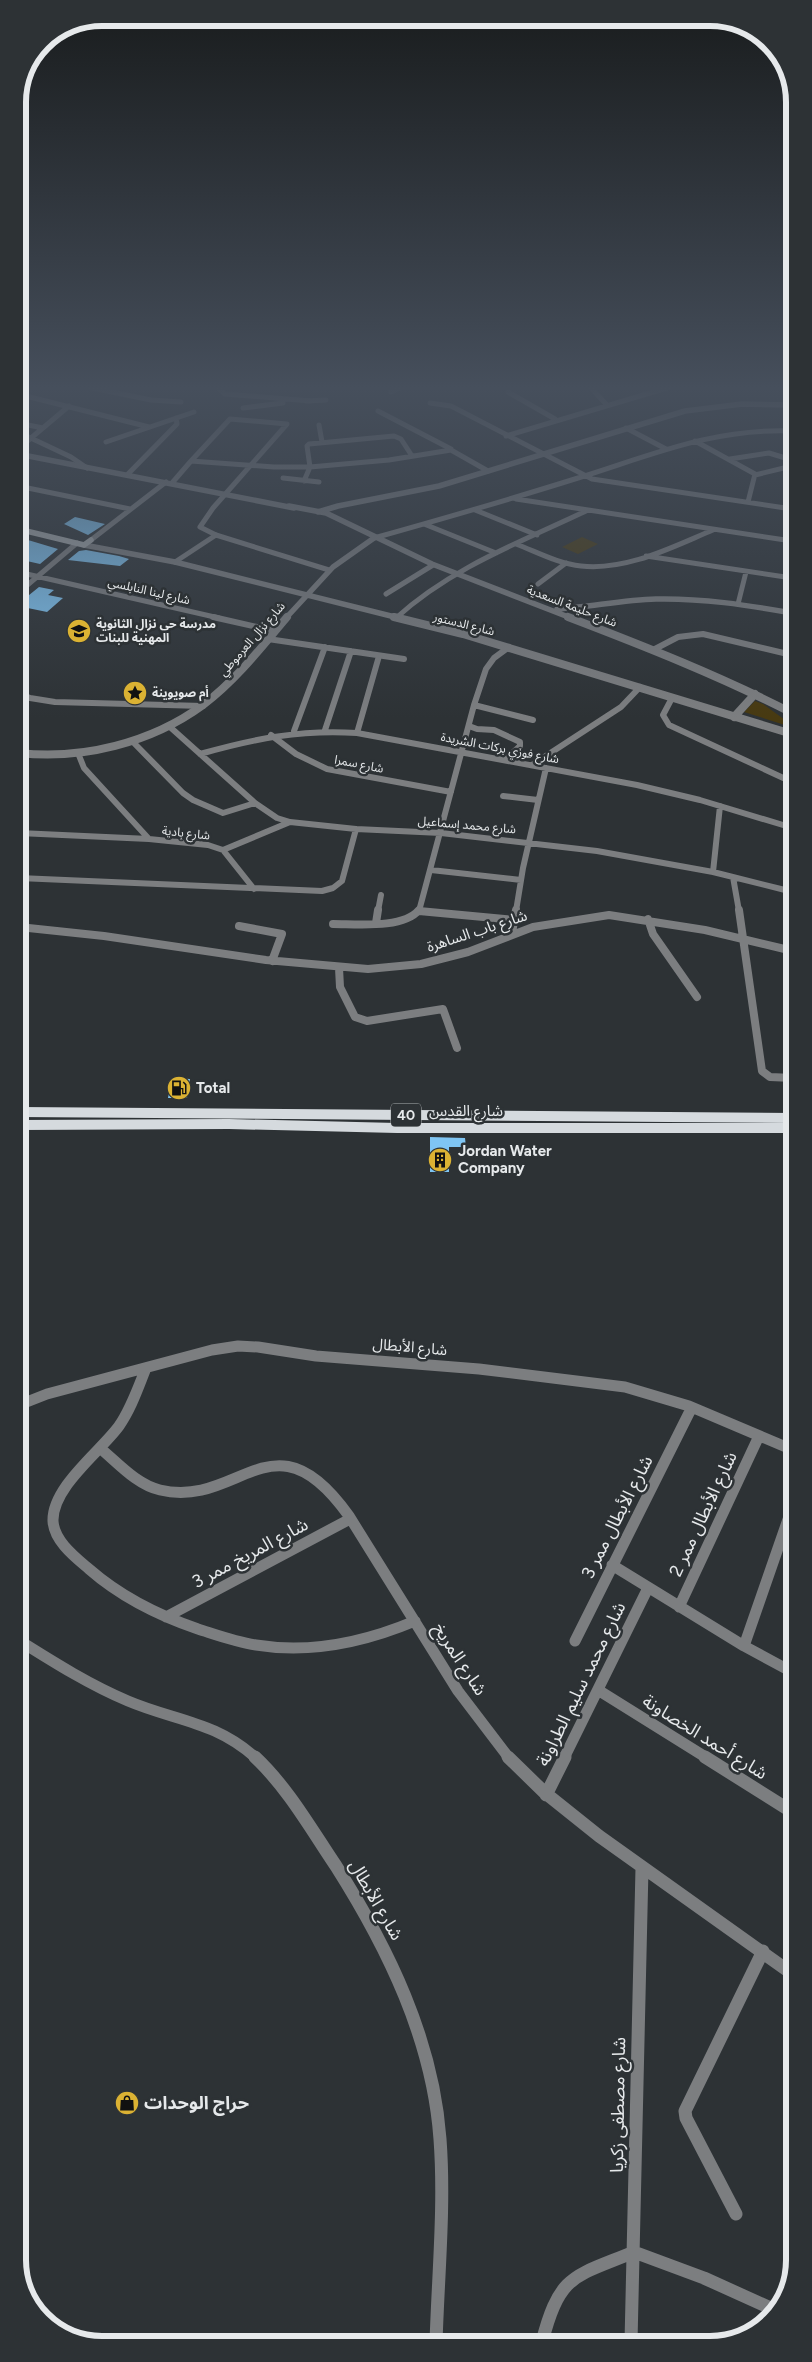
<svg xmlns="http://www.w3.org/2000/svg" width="812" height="2362" font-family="Figtree,'Noto Sans Arabic',sans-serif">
<rect width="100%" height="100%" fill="#2d3235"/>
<path fill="#483a11" d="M 582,537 L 598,544 L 578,554 L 562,547 Z
M 755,701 L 763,704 L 792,725 L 788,726 L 744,712 Z"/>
<path fill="#7fc5f3" d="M 75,517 L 105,524 L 88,535 L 64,524 Z
M 18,537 L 58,549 L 40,564 L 18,559 Z
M 86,550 L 119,556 L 129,559 L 120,566 L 68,560 L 79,551 Z
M 39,587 L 54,590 L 48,595 L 63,598 L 47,612 L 18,606 L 18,604 Z
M 172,1078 L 190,1079 L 187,1098 L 168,1098 Z
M 430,1137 L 465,1138 L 466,1147 L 449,1147 L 449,1172 L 430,1172 Z"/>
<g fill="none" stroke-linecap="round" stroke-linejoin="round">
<path stroke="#7c7e80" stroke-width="5" d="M 88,387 L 151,400 L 181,402
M 217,387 L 225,394 L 311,401
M 590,387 L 606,404
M 391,392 L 402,387
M 508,392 L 555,419
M 18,394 L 149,427
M 306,401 L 326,400
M 430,403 L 451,406 L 592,479 L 792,509
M 243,408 L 283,403
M 378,411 L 451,449
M 18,423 L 43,428
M 319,425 L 322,442
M 626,428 L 666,449
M 18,432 L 71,457 L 87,468
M 506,436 L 670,387
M 695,441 L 755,474 L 748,502
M 106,442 L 194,412
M 18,449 L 69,406
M 730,459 L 769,453 L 792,460
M 191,461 L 230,419 L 287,424 L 213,508 L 200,527 L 216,535 L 329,570
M 127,475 L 177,424 L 176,418
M 755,475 L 792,466
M 283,478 L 319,482
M 304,481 L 310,467 L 307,446 L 309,444 L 394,436 L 401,439 L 412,456
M 172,483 L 191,461 L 274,467 L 310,467 L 389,460 L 451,450 L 488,471
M 18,486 L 130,509
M 516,499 L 792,541
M 475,510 L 537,535
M 424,524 L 496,553
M 374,538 C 442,519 511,499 578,478 C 652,455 713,428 792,431
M 91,540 L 166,482
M 516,544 C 537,552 559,564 581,566 C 627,571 672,547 713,530
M 646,556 L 792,578
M 175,562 L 216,535
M 18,572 L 219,618
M 538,584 L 566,563
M 18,593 L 77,543
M 386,594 L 433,565
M 738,604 L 746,572
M 396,618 C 452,567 521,542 588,510"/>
<path stroke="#7c7e80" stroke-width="6" d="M 213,617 L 275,631
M 268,639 L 404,659
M 653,650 L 678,637 L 703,634 L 792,655
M 18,693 L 30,698 L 55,702 L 203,706
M 672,698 L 663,715 L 669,725 L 792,782
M 474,705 L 533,720
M 469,726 L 477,729 L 494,730 L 520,742 L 520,746 L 505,760
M 170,727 L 255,803 L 277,818 L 290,822 L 356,829 L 441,833 L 597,851 L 713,872 L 793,892
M 325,730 L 351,651
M 294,731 L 325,647
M 357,733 L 379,656
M 271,735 L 296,754 L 327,769 L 451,792
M 132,741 L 183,793 L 193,800 L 223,813 L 255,803
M 78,753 L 84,768 L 149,839 L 208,845 L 223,850 L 254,889
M 200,754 C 253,739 302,729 357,733 L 637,785 L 700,800 L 793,828
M 532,765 L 621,707 L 640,687
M 503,796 L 538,800
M 19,833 L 149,839
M 223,850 L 290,822
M 431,870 L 521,880
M 713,872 L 720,806
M 733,877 L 739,911
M 19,878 L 322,891 L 333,888 L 342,881 L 356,829
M 378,911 L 381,895
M 419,911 L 474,705 L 486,669 L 494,658 L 509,647
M 516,911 L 523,868 L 546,768"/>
<path stroke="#7c7e80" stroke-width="8" d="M 739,910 L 762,1071 L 770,1077 L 793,1078
M 419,911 L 516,920
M 648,919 L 653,934 L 697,997
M 376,923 L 378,910
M 333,924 C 357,924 403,929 419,910
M 239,926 L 282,934 L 272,961
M 19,927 L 104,936 L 266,960 L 368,969 L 421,964 L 468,952 L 533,927 L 609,915 L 705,930 L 793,951
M 512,933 L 516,910
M 339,968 L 340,987 L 355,1017 L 367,1021 L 443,1009 L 457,1048"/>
<path stroke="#7c7e80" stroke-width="11" d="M 146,1368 C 138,1388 131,1409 119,1426 C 100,1452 52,1487 53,1521 C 54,1541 75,1557 89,1569 C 121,1597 157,1615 198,1629 C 217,1635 236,1642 256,1645 C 311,1654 365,1642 415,1621
M 19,1405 L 47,1394 L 212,1350 L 238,1346 L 258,1347 L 316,1356 L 479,1369 L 625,1387 L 689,1406 L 793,1450
M 101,1449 C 118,1463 137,1485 160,1490 C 240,1509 273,1409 349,1516 L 458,1691 L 509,1758
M 612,1565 L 744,1646 L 794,1673
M 679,1607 L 759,1436
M 166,1617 L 350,1519
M 20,1641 C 55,1663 90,1685 128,1701 C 175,1721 215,1721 256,1758
M 575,1641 L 691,1409
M 744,1646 L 793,1505
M 598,1690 L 707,1758
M 564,1758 L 648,1588"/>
<path stroke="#7c7e80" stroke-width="13" d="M 255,1757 C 288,1788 311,1829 336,1866 C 388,1948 433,2040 440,2139 C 445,2206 438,2276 436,2343
M 508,1757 L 544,1792 L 599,1836 L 794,1975
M 705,1757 L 794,1813
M 546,1795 L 565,1757
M 736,2214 L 686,2118 L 685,2111 L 763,1951
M 542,2342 C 560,2273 574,2277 634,2252 L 704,2278 L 777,2311
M 631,2342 L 642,1868"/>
<path stroke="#7c7e80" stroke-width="5.5" d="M 18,454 L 294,508
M 289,506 L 326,513 L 432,564 L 571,618
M 318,512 L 338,506 L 439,486 L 685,411 L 742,404 L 792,405
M 84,545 L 175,562 L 399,618
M 557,609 C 590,607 622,600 656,599 C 701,598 747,605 792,613
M 286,618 L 333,567 L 374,538"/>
<path stroke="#7c7e80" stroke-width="8" d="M 394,617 L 463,634 L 792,734
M 568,617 C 644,646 720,676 792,713
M 734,717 L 755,694
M 19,753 C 82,760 151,743 203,705 C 235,681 261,648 287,617"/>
<path stroke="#a6aaac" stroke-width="5.5" d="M 18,529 L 84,545 L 91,540"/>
<path fill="#d5dade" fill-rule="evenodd" d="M 19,1107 L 793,1113 L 793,1123 L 19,1117 Z
M 229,1119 L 397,1123 L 793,1123 L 793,1133 L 397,1133 L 229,1129 L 19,1130 L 19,1120 Z"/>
</g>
<linearGradient id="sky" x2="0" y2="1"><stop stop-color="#191c1d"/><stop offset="0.54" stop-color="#464f5c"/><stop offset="1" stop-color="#464f5c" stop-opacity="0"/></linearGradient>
<rect width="812" height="718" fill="url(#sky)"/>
<defs>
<g id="school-disc" transform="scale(1.25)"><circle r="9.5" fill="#dbb233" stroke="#2d3235"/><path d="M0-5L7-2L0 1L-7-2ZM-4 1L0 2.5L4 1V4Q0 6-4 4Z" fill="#111"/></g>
<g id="sight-disc" transform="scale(1.25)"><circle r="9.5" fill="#dbb233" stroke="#2d3235"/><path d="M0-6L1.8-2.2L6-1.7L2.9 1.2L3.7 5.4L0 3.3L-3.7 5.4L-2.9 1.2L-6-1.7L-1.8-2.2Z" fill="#111"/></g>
<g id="fuel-disc" transform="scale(1.25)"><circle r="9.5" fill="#dbb233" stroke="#2d3235"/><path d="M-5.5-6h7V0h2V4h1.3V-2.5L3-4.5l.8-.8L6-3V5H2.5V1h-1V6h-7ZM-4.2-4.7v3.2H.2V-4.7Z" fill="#111"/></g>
<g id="building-disc" transform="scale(1.25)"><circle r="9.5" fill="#dbb233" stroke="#2d3235"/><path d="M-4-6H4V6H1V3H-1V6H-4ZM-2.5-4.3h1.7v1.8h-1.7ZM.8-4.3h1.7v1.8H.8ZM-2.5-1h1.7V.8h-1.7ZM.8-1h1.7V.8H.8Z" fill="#111"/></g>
<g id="shop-disc" transform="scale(1.25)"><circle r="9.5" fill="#dbb233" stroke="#2d3235"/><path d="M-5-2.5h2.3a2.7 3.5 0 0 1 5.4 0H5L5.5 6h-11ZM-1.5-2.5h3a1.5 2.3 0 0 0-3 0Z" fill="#111"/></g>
</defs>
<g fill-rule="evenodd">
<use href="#school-disc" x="79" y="631"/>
<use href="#sight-disc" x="135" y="693"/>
<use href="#fuel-disc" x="179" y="1088"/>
<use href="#building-disc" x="440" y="1160"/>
<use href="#shop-disc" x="127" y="2103"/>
</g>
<g text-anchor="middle" stroke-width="5" stroke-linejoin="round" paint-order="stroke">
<g font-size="12" fill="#e6e9eb" stroke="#2d3235">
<text transform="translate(149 591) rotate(13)" y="4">شارع لينا النابلسي</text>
<text transform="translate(572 606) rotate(21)" y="4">شارع حليمة السعدية</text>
<text transform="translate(464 624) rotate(14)" y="4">شارع الدستور</text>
<text transform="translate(252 639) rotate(-49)" y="4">شارع نزال العرموطي</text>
<text transform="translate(500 748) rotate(11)" y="4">شارع فوزي بركات الشريدة</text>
<text transform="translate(359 764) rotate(11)" y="4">شارع سمرا</text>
<text transform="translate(467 825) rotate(5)" y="4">شارع محمد إسماعيل</text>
<text transform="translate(186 833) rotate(6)" y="4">شارع بادية</text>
</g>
<g font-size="12" font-weight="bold" fill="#e6e9eb" stroke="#2d3235" text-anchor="start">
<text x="96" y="628">مدرسة حي نزال الثانوية<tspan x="96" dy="14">المهنية للبنات</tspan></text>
<text x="152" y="697">أم صويوينة</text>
</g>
<rect fill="#2d3235" stroke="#aeb2b4" stroke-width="1" x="391" y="1103.5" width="30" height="23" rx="4"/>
<g font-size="14" font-weight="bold" fill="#e6e9eb">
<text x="406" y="1120">40</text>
</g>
<g font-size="15" fill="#e6e9eb" stroke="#2d3235">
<text transform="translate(477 931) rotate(-18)" y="5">شارع باب الساهرة</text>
<text x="466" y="1116">شارع القدس</text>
<text transform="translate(410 1347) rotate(5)" y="5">شارع الأبطال</text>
</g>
<g font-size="15" font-weight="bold" fill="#e6e9eb" stroke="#2d3235" text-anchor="start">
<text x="196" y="1093">Total</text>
<text x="458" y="1156">Jordan Water<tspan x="458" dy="17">Company</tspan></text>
</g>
<g font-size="18" fill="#e6e9eb" stroke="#2d3235">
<text transform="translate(703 1514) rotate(-65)" y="6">شارع الأبطال ممر 2</text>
<text transform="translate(617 1517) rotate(-63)" y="6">شارع الأبطال ممر 3</text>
<text transform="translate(250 1553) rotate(-28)" y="6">شارع المريخ ممر 3</text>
<text transform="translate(460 1659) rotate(57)" y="6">شارع المريخ</text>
<text transform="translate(581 1684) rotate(-64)" y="6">شارع محمد سليم الطراونة</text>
<text transform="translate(705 1737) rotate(32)" y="6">شارع أحمد الخصاونة</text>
<text transform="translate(376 1900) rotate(60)" y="6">شارع الأبطال</text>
<text transform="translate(618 2105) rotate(-89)" y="6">شارع مصطفى زكريا</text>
</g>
<g font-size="18" font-weight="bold" fill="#e6e9eb" stroke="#2d3235" text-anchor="start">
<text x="144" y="2109">حراج الوحدات</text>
</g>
</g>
<path d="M0 0H812V2362H0ZM102 26H710A76 76 0 0 1 786 102V2260A76 76 0 0 1 710 2336H102A76 76 0 0 1 26 2260V102A76 76 0 0 1 102 26Z" fill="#2d3235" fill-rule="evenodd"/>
<path fill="none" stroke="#e6e9eb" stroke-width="6" d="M102 26H710A76 76 0 0 1 786 102V2260A76 76 0 0 1 710 2336H102A76 76 0 0 1 26 2260V102A76 76 0 0 1 102 26Z"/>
</svg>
